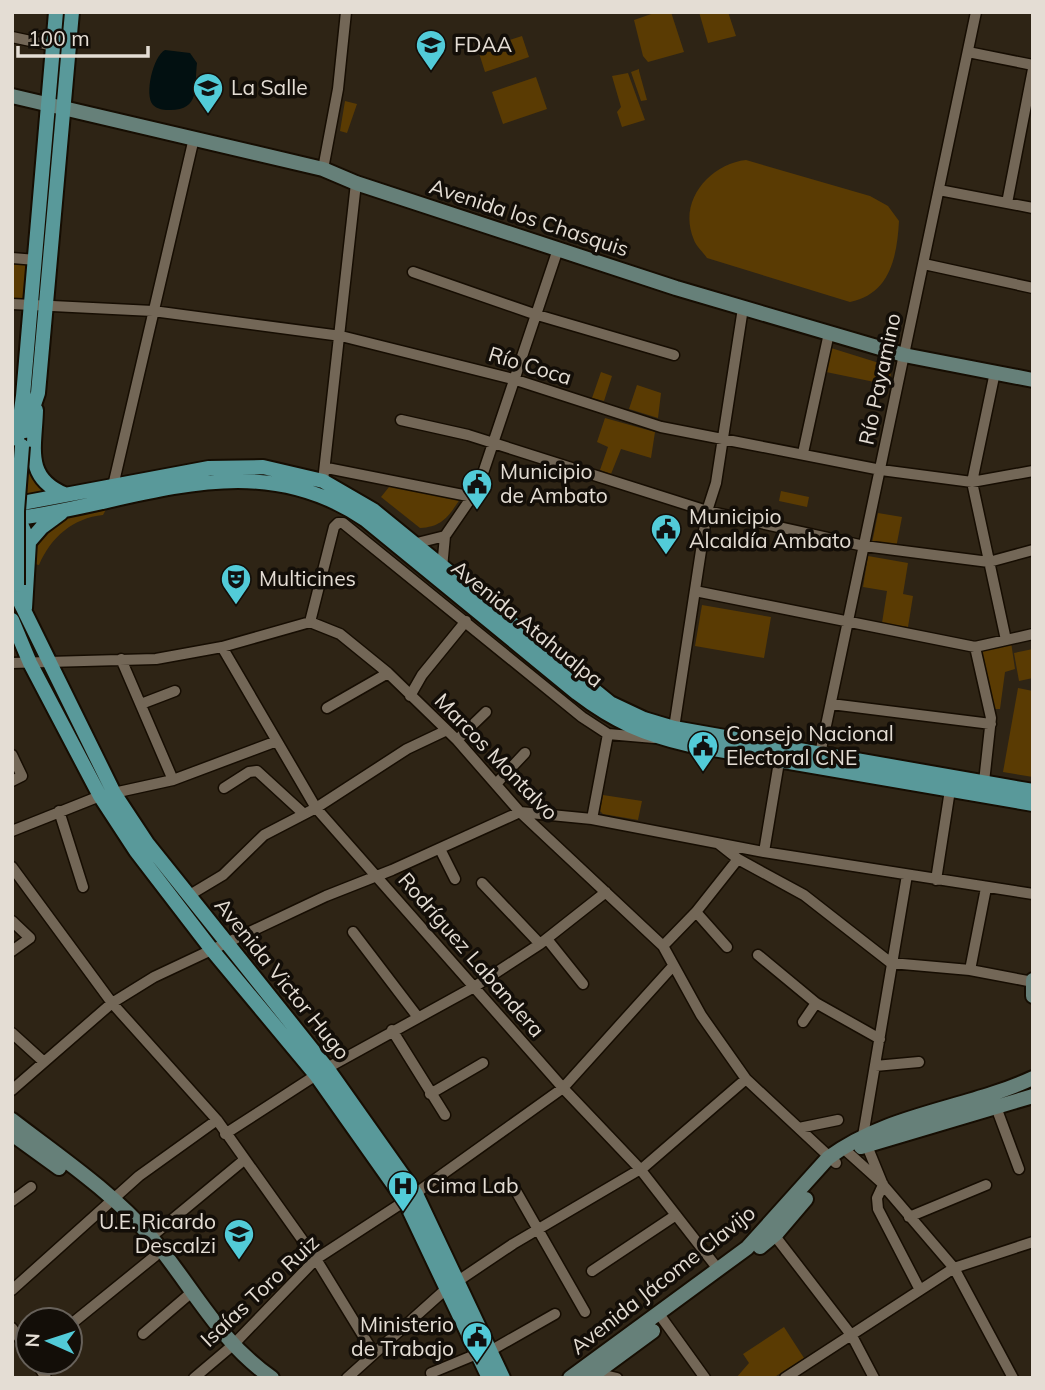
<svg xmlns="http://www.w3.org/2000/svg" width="1045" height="1390" font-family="Mulish,sans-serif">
<rect width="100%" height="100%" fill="#2e2415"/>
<path fill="#5a3b03" d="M 657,12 L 671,12 L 684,52 L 648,62 L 643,56 L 634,20 Z
M 699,12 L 728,12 L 736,36 L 708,43 Z
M 522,36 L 529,57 L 485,72 L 478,50 Z
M 639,69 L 639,71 L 647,100 L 641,101 L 631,72 Z
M 628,73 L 645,120 L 622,127 L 617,112 L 621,107 L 612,76 Z
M 536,77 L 547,109 L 503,124 L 492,92 Z
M 345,101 L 357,104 L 347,133 L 340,131 Z
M 746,160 L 870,196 L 888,206 L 899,221 C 897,257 890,294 850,302 L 707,258 C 703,252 696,246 694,240 C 677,201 710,164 746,160 Z
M 12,261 L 30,262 L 29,302 L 12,301 Z
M 831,348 L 892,367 L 889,385 L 826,372 Z
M 601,372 L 612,376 L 604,401 L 592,398 Z
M 637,385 L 661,393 L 658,418 L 629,409 Z
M 605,418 L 655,432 L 651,458 L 621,449 L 611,474 L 600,470 L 608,447 L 597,442 Z
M 32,472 L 44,494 L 24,496 L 27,474 Z
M 393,482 L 460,499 C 449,516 442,527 420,528 L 381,497 Z
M 781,491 L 809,497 L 807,507 L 779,501 Z
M 109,504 L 103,515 C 73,518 51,537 39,565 L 30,563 C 43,518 68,515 109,504 Z
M 878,513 L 902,517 L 896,548 L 872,543 Z
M 868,556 L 908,563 L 903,594 L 913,596 L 908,627 L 882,623 L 887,591 L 863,587 Z
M 702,605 L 771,617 L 764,658 L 695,646 Z
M 1011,642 L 1015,669 L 1005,672 L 1000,709 L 994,709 L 981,650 Z
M 1033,649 L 1033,678 L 1019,681 L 1014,653 Z
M 1018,688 L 1033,691 L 1033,777 L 1003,772 Z
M 603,795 L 642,801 L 638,820 L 603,814 L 600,811 Z
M 784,1327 L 804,1358 L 773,1378 L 736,1378 L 749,1363 L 743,1354 Z"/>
<path fill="#021011" d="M 165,50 L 190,53 L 197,63 C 194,88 201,111 168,110 C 163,110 157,109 153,105 C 144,95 153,56 165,50 Z"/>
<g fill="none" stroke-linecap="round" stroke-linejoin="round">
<g stroke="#160d02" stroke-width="13">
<path id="street" d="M 12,37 L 54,46
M 968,52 L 1033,65
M 323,169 L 338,89 L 346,12
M 939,190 L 1033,208
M 1007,203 L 1033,69
M 12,258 L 36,260
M 924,264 L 1033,288
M 413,272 L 534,314 L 674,355
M 12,304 L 153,311 L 341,336 L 513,379 L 661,427 L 881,470 L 972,482 L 1033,471
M 995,372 L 972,482 L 1006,640
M 401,420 L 468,435 L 707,511 L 864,546 L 989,562 L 1033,550
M 803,453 L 829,333
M 327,468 L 473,497
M 323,481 L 356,183
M 113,486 L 194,138
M 417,543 L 445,536
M 442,568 L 445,536 L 478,488 L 558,249
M 695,591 L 975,647 L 1033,634
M 310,622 L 334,527 L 338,523 L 343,523 L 582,717 L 608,734 L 654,738
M 222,647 L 316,808 L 563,1088 L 640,1169 L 718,1269
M 975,647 L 991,718 L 984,782
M 121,659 L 173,780
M 12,663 L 156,659 L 222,647 L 310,622 L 340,634 L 388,673 L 457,740 L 520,812 L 663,946 L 701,1015 L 746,1079 L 836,1163
M 410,696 L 422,675 L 466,621
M 141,704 L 175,691
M 831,704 L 991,724
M 327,708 L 388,673
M 674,728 L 707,511 L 716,483 L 743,308
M 457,740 L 486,712
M 820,754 L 976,12
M 12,755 L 22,776 L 12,781
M 496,784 L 525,753
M 224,788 L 249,772 L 257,771 L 304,814
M 59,811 L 83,887
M 592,819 L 608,734
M 12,831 L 100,796 L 173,780 L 277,741
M 719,844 L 738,859 L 804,895 L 891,963 L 970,970 L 1033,982
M 440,849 L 455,879
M 764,852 L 779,762
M 12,867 L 112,1003 L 217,1120 L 316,1259 L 373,1352
M 907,875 L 863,1136 L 883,1185 L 954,1268 L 1013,1378
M 936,880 L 950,790
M 482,883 L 540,944
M 188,896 L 223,875 L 264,835 L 316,808 L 407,749 L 445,731
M 696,912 L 727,947
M 12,921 L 30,938 L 12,951
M 353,932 L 417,1016
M 547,939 L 583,984
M 663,946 L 696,912 L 738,859
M 758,955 L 816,1003 L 880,1039
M 970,970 L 986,888
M 803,1022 L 816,1003
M 392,1030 L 445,1115
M 12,1033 L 44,1062
M 875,1066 L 919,1062
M 12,1090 L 112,1003 L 154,977 L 326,896 L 392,870 L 520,812 L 592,819 L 764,852 L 1033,894
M 430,1094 L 483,1063
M 996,1107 L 1019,1169
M 799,1128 L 838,1120
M 225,1134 L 327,1068 L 474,987 L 540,944 L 606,892
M 843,1148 L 883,1184
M 883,1185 L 877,1198 L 878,1209 L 920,1290
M 516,1191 L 585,1312
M 12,1201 L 31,1187
M 909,1217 L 986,1185
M 775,1236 L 852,1336 L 874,1378
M 151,1237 L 244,1160
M 592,1271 L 676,1215
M 12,1290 L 139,1176 L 217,1120
M 659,1314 L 705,1378
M 70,1325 L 155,1256
M 12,1328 L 28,1350
M 143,1334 L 192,1292
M 490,1351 L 555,1314
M 36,1362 L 46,1378
M 431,1373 L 477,1354
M 596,1373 L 617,1378
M 194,1378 L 233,1345 L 316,1259 L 405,1201 L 563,1088 L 673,966
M 347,1378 L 446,1289 L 513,1244 L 644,1167 L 746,1079
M 785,1378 L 954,1268 L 1033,1242"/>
</g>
<g stroke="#160d02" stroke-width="18">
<path id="secondary" d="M 12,96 L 323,169 L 356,183 L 676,288 L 904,355 L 1033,380
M 1033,980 L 1033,996
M 12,1120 C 60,1157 111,1191 151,1237 C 191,1284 219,1342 272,1378
M 12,1134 L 59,1168
M 861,1147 L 1033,1096
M 760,1247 L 777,1233 L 806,1199
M 570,1378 L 747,1248 L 828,1158 C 889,1113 966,1109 1033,1078
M 589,1378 L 653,1331"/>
</g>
<g stroke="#160d02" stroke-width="18">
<path id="primary" d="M 36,410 C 35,447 24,477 64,494
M 25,431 L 38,393 L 72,12
M 15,482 L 14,462 L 23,396 L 56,12
M 12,505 L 209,468 L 263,467 L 323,481 L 373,510 L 610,703 L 644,719 L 674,728 L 1033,791
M 15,511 L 29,542 L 25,608
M 12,519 C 136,504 251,441 366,520 L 577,693 C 615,722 644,734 690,745 L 1033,804
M 29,542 L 42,527 L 61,513
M 17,596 L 114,793 L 147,843 L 327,1068 L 416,1194 L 503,1378
M 12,620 L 30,663 L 100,796 L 136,851 L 212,950 L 316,1075 L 405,1201 L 489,1378"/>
</g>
<use href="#street" stroke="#736757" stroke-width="10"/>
<use href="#secondary" stroke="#668079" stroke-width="14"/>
<use href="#primary" stroke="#59999a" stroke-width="14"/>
<g stroke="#160d02" stroke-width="18" stroke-linecap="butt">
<path id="primary-bridge" d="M 17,585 L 17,511 L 22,446"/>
</g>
<use href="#primary-bridge" stroke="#59999a" stroke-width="14"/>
</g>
<defs>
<g id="school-pin" transform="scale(1.575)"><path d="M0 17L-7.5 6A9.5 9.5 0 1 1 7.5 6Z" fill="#52cbd8" stroke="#130e08"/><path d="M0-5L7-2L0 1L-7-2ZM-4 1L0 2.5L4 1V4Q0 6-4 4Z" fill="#111"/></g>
<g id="university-pin" transform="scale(1.575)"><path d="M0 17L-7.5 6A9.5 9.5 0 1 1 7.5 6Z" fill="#52cbd8" stroke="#130e08"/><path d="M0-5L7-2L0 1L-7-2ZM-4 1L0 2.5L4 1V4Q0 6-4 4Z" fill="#111"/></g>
<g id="civic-pin" transform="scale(1.575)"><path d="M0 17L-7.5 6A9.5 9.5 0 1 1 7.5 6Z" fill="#52cbd8" stroke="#130e08"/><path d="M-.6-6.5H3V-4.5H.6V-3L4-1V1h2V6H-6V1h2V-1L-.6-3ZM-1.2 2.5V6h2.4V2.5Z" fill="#111"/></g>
<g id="theatre-pin" transform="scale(1.575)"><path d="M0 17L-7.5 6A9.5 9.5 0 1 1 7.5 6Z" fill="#52cbd8" stroke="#130e08"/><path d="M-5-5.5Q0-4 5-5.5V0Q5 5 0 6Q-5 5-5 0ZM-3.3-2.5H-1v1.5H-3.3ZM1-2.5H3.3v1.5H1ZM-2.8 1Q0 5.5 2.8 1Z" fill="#111"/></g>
<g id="hospital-pin" transform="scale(1.575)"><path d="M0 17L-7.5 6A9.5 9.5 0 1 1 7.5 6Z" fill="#52cbd8" stroke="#130e08"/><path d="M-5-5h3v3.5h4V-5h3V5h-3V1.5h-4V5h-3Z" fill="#111"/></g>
</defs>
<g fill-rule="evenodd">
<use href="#school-pin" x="431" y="45"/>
<use href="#university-pin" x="208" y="88"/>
<use href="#civic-pin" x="477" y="484"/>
<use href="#civic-pin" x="666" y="529"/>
<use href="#theatre-pin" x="236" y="579"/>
<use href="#civic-pin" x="703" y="746"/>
<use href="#hospital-pin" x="403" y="1186"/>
<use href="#school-pin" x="239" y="1234"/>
<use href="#civic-pin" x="477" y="1337"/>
</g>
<g text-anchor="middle" stroke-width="7" stroke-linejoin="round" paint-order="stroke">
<g font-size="21" fill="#e4ddd4" stroke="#130e08" text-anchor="start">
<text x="454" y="52">FDAA</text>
<text x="231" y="95">La Salle</text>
<text x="500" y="479">Municipio<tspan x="500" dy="24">de Ambato</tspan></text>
<text x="689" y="524">Municipio<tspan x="689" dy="24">Alcaldía Ambato</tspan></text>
<text x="259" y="586">Multicines</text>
<text x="726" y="741">Consejo Nacional<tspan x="726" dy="24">Electoral CNE</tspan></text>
<text x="426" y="1193">Cima Lab</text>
<text x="216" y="1229" text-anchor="end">U.E. Ricardo<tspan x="216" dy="24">Descalzi</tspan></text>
<text x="454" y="1332" text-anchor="end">Ministerio<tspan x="454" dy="24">de Trabajo</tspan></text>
</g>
<g font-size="21" fill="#e4ddd4" stroke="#130e08">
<text transform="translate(529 218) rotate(18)" y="7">Avenida los Chasquis</text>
<text transform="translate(530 366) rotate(17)" y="7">Río Coca</text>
<text transform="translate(880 379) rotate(-78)" y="7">Río Payamino</text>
<text transform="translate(527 624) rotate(39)" y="7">Avenida Atahualpa</text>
<text transform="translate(496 757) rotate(46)" y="7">Marcos Montalvo</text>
<text transform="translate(471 955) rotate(49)" y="7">Rodríguez Labandera</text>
<text transform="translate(282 979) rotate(51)" y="7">Avenida Victor Hugo</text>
<text transform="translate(663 1280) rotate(-38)" y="7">Avenida Jácome Clavijo</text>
<text transform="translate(260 1291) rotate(-43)" y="7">Isaías Toro Ruiz</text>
</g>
</g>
<rect width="1045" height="1390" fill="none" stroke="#e4ddd4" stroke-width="28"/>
<g transform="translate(49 1341) rotate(273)"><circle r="33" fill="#130e08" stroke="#67615a" stroke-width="2"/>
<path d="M0-5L12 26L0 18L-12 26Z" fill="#52cbd8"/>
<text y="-10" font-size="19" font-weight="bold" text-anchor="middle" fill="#e4ddd4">N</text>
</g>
<path d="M18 46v10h130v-10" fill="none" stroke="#e4ddd4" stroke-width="3.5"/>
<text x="28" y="46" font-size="21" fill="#e4ddd4" stroke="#130e08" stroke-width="5" paint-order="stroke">100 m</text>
</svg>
